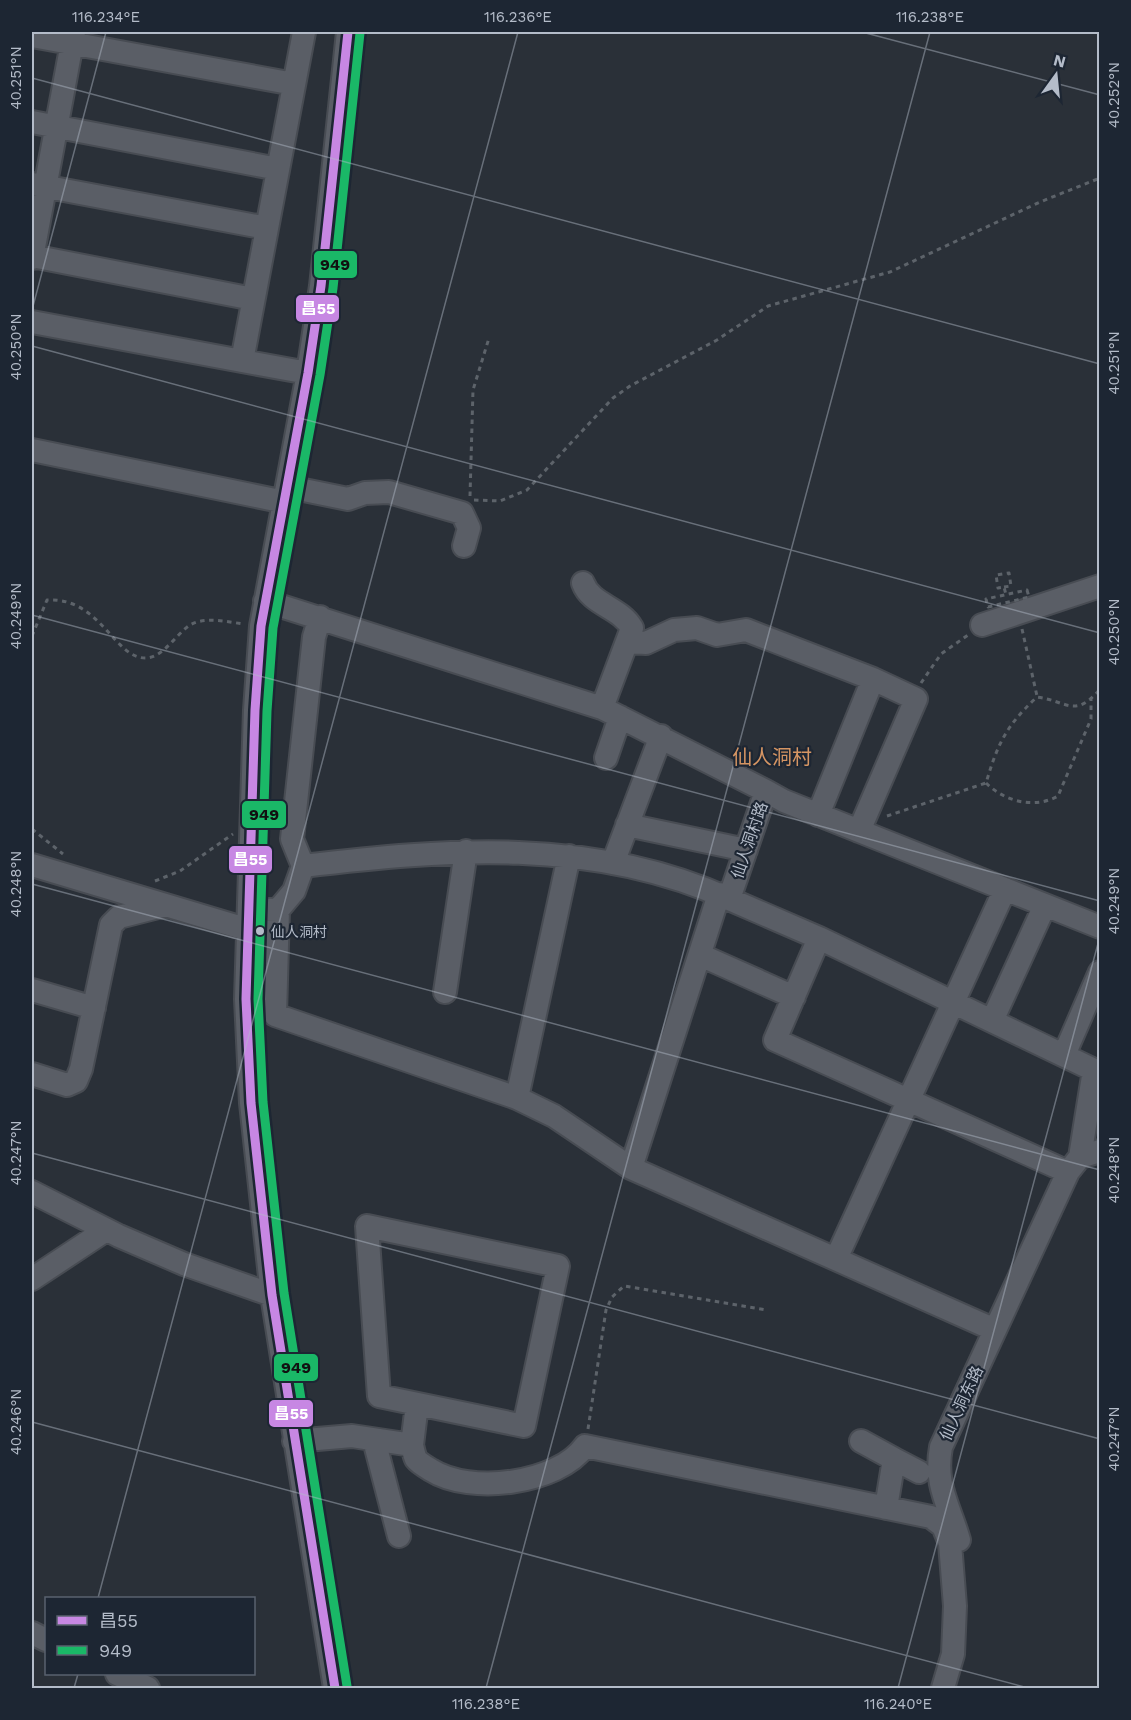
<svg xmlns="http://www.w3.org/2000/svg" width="1131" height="1720" font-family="'Work Sans','Noto Sans SC',sans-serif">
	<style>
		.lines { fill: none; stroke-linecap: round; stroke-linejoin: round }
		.minor-casing { stroke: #484c53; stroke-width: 26 }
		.path { stroke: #5d636a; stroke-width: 3; stroke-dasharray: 4.5 4.5; stroke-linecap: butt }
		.minor { stroke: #5a5e66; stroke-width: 22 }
		.bus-1-casing { stroke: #1d2633; stroke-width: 14 }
		.bus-2-casing { stroke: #1d2633; stroke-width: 14 }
		.bus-1 { stroke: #c787e3; stroke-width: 9 }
		.bus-2 { stroke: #1ab867; stroke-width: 9 }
		.ticks { fill: none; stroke: #b4bcc9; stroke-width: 1.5; stroke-opacity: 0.45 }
		.bus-dot { fill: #b4bcc9; stroke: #1d2633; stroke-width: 2 }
		.labels { text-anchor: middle; stroke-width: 4.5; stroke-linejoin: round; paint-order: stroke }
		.bus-label { font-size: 14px; fill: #b4bcc9; stroke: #1d2633; text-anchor: start }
		.street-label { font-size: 16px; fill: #b4bcc9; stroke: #1d2633 }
		.quarter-label { font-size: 20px; fill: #d59563; stroke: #1d2633 }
		.line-badge { stroke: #1d2633; stroke-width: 2 }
		.badge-label { font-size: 16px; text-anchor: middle; font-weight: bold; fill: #fff }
		.pale-badge-label { font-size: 16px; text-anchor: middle; font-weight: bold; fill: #111 }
		.neatline { fill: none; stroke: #b4bcc9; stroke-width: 2 }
		.ticks-label { font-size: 15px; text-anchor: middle; fill: #b4bcc9 }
	</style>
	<rect width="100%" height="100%" fill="#2a3038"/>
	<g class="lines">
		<g class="minor-casing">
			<path id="minor" d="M32,36L294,84
				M32,122L278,169
				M32,184L267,228
				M32,256L253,299
				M32,258L74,32
				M32,322L242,361L304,32
				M242,361L308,373
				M32,450L285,502
				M289,487L348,499L365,493L389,492L462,513L469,528L464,546
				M583,583C591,605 620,607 632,628L602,708
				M265,601L602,708L766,791L729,899L819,938L1094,1070L1080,1157
				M982,625L1100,586
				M629,642L646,643L674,630L697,628L717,635L746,630L873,679L916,699L859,831
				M606,758L620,717
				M766,791L784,801L1100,927
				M818,815L873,679
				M627,825L746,850
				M613,863L661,736
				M32,865L249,930
				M303,866L292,839L314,637L320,617
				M249,909L278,910L275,1015L517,1098L554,1116L631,1168L995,1330
				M278,910L294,891L303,866C446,849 593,837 729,899
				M819,938L775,1040L1068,1172
				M700,955L794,997
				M32,990L94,1008
				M445,992L466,851
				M992,1021L1045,905
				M1064,1055L1100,972
				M32,1074L67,1085L76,1081L81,1069L111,925L119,917L166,905
				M517,1098L569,856
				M631,1168L719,894
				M32,1192L119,1236L184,1264L272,1295
				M367,1226L558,1266L524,1426L379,1396Z
				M836,1259L1005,889
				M32,1279L106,1230
				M374,1440L399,1536
				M294,1441L352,1436L412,1445L417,1404
				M861,1441L894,1459L886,1508
				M412,1445C413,1449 414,1455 416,1459C419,1463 426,1467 431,1470C470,1495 558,1484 585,1446L931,1517L943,1526L950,1543L955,1606L953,1654L943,1688
				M894,1459L919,1472
				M959,1540C949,1505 934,1485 941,1447L1068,1172L1080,1157L1100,1151
				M32,1633L46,1640
				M117,1674L148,1688
				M335,1688L272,1295L251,1103L246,999L255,710L261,626L308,373L321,286L348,32"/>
		</g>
		<path class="path" d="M470,496L473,390L489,338
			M474,500L500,501L527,490L613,398L630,386L717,340L768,306L890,272L1040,202L1100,178
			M1004,587L1011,586L1009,573L996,575L998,588L1004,587L1006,595
			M1027,590L1029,597L988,607L986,599Z
			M1022,629L1037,696
			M32,636L47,600C101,597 114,659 146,658C164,657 176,634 190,625C206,616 227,622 244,624
			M921,683L941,654L968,635
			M986,783C1005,802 1035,809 1058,796L1091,719V699
			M887,816L986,783C998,743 1006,726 1037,697C1067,701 1075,719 1100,689
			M32,829L63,854
			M155,881L180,871L233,834
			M588,1429L606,1310L612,1297L624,1286L766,1310"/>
		<use href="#minor" class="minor"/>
		<g class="bus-1-casing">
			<path id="bus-1" d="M335,1688L272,1295L251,1103L246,999L255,710L261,626L308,373L321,286L348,32"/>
		</g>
		<g class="bus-2-casing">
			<path id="bus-2" d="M347,1686L284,1293L263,1102L258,999L267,711L273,628L320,375L333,288L360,33"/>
		</g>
		<use href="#bus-1" class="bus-1"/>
		<use href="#bus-2" class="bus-2"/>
	</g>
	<path class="ticks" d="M862,32L1100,95M32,78L1100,364M32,310L106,32M32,346L1100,633M32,615L1100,901M32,884L1100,1170M32,1153L1100,1439M32,1422L1028,1688M98,1598L518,32M74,1688L78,1674M486,1688L930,32M898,1688L1100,936"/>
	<circle class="bus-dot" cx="260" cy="931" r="5"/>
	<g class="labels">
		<g class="bus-label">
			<text x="271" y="937">仙人洞村</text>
		</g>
		<g class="street-label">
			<text transform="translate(749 840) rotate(-71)" y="6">仙人洞村路</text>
			<text transform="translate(961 1403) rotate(-65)" y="6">仙人洞东路</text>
		</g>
		<g class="quarter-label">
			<text x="772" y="764">仙人洞村</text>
		</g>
	</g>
	<g class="line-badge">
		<rect x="313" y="250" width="45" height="29" rx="6" fill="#1ab867"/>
		<rect x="295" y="294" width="45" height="29" rx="6" fill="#c787e3"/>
		<rect x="241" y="800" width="46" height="29" rx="6" fill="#1ab867"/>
		<rect x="228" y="845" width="45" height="29" rx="6" fill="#c787e3"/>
		<rect x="273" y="1353" width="46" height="29" rx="6" fill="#1ab867"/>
		<rect x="268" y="1399" width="46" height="29" rx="6" fill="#c787e3"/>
	</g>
	<g class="badge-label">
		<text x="318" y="314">昌55</text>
		<text x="250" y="865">昌55</text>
		<text x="291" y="1419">昌55</text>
	</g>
	<g class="pale-badge-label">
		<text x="335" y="270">949</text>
		<text x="264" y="820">949</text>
		<text x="296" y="1373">949</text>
	</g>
	<rect width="1131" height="1720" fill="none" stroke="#1d2633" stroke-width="66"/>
	<rect x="45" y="1597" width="210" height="78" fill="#1d2633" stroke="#59626f" stroke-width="1.5"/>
	<rect x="57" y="1616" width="30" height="9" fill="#c787e3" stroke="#59626f" stroke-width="1.5"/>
	<text x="99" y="1627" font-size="18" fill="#b4bcc9">昌55</text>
	<rect x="57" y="1646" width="30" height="9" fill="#1ab867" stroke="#59626f" stroke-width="1.5"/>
	<text x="99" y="1657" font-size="18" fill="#b4bcc9">949</text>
	<g transform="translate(1056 75) rotate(15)" stroke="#1d2633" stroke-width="4.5" paint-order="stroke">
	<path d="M0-4.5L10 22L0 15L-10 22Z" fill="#b4bcc9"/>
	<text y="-9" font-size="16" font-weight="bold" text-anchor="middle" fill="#b4bcc9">N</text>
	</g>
	<rect x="33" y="33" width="1065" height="1654" class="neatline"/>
	<g class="ticks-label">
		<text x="106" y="22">116.234°E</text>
		<text x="518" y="22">116.236°E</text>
		<text x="930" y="22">116.238°E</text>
		<text transform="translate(16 78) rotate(-90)" y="5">40.251°N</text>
		<text transform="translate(1114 95) rotate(-90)" y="5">40.252°N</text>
		<text transform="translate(16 347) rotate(-90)" y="5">40.250°N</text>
		<text transform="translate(1114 363) rotate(-90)" y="5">40.251°N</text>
		<text transform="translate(16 616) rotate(-90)" y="5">40.249°N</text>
		<text transform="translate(1114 632) rotate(-90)" y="5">40.250°N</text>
		<text transform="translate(16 884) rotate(-90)" y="5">40.248°N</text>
		<text transform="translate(1114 901) rotate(-90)" y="5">40.249°N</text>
		<text transform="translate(16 1153) rotate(-90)" y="5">40.247°N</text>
		<text transform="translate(1114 1170) rotate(-90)" y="5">40.248°N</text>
		<text transform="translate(16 1422) rotate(-90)" y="5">40.246°N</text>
		<text transform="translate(1114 1439) rotate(-90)" y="5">40.247°N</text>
		<text x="486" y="1709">116.238°E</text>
		<text x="898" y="1709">116.240°E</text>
	</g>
</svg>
